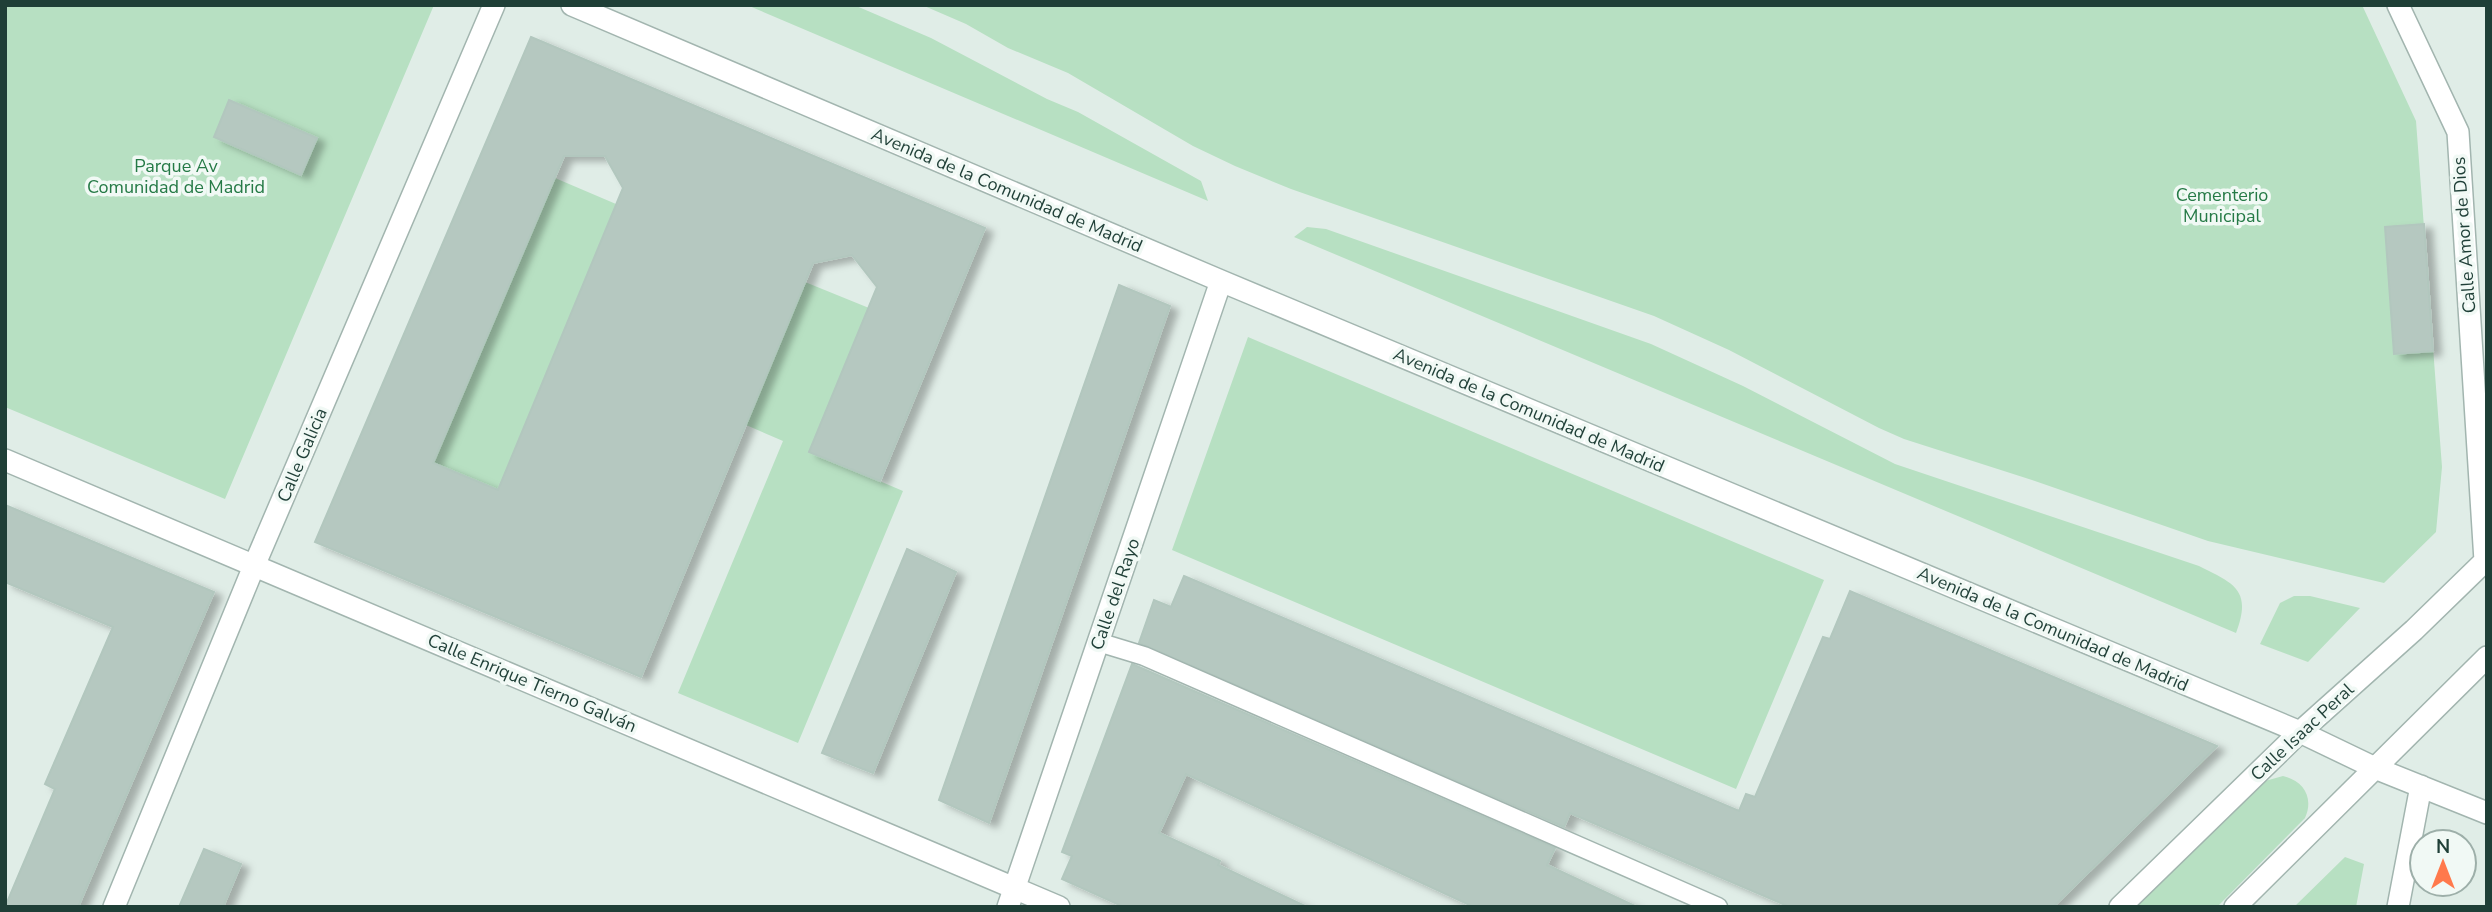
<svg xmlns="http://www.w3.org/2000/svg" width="2492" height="912" font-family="'Nunito Sans',sans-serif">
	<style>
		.green { fill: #b7e0c2 }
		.building { fill: #b5c8c0; stroke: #b2c7be; stroke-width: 2; fill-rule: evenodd; filter: url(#shadow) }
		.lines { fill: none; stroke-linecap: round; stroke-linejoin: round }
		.service-casing { stroke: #a2b5af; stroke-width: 21 }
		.minor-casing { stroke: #a2b5af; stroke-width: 24 }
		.service { stroke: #fff; stroke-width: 18 }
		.minor { stroke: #fff; stroke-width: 21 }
		.labels { text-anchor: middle; stroke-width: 7; stroke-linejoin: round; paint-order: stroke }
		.park-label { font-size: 18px; fill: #257a46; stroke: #f1f9f5 }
		.street-label { font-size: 18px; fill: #1f3f37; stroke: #f1f9f5 }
	</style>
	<defs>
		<filter id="shadow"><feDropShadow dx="8" dy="4.5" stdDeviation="3.5" flood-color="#0004"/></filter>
	</defs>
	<rect width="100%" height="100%" fill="#e0ede7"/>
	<path class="green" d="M5,5H434L225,499L5,407Z
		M747,5H854L931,38L1047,99L1078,112L1201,181L1208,201Z
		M922,5H2362L2416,121L2442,467L2436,532L2384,583L2208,541L2032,480L1904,439L1879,428L1729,350L1654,316L1291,189L1235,166L1193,146L1068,73L1008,48L966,24Z
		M555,178L616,204L498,490L433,463Z
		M1307,227L1326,229L1651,344L1743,386L1895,464L2199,566C2235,584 2252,590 2236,633L1294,237Z
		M805,282L869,308L809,451L903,491L798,743L678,693L783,441L746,425Z
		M1248,337L1824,580L1736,789L1172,550Z
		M2294,596H2310L2360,608L2308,662L2260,644L2280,603Z
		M2283,776C2304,781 2314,798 2305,818L2217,907H2136L2265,781Z
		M2345,857L2364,864L2356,907H2294Z"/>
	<path class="building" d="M531,37L985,228L880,481L809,452L877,287L852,255L813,263L641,677L315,542ZM564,156H605L623,188L498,490L433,463Z
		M229,100L317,138L301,175L214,137Z
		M2424,224L2433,351L2394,354L2385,227Z
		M1119,285L1170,306L989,823L939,800Z
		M5,505L214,592L78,907H5L55,789L45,784L113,627L5,582Z
		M907,549L956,572L873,773L822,753Z
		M1184,576L1739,811L1746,794L1755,797L1823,637L1830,639L1850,591L2217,746L2053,907H1790L1570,813L1564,827L1139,643L1154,600L1171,607Z
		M1132,664L1555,848L1547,865L1637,907H1474L1186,774L1159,833L1220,861L1218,865L1307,907H1124L1062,879L1072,856L1062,852Z
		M204,849L241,864L223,907H179Z"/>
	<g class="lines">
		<g class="service-casing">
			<path id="service" d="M1098,642L1144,656L1718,907"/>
		</g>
		<g class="minor-casing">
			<path id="minor" d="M572,5L1221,281L2300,732L2375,768L2487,813
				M2398,5L2458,132L2485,561
				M5,460L1059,907
				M114,907L254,566L494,5
				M1008,907L1221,281
				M2120,907L2300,732L2414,630L2487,559
				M2235,907L2487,657
				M2398,907L2421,786"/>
		</g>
		<use href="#service" class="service"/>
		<use href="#minor" class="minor"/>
	</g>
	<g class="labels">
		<g class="park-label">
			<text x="176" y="172">Parque Av<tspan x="176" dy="21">Comunidad de Madrid</tspan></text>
			<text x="2222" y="201">Cementerio<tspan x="2222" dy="21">Municipal</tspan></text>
		</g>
		<g class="street-label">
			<text transform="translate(1007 190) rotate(23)" y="6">Avenida de la Comunidad de Madrid</text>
			<text transform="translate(2464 235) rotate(-94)" y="6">Calle Amor de Dios</text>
			<text transform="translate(1529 410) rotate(23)" y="6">Avenida de la Comunidad de Madrid</text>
			<text transform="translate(302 455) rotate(-67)" y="6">Calle Galicia</text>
			<text transform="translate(1115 594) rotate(-71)" y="6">Calle del Rayo</text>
			<text transform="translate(2053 629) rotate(23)" y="6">Avenida de la Comunidad de Madrid</text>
			<text transform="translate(532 683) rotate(23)" y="6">Calle Enrique Tierno Galván</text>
			<text transform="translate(2302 732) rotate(-43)" y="6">Calle Isaac Peral</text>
		</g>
	</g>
	<rect width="2492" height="912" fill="none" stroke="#1f3f37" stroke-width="14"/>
	<g transform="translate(2443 863)"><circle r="33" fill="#f1f9f5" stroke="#9dafa9" stroke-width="2"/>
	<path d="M0-5L12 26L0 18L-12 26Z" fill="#ff794c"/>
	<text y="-10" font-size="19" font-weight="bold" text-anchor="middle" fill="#1f3f37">N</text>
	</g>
</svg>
